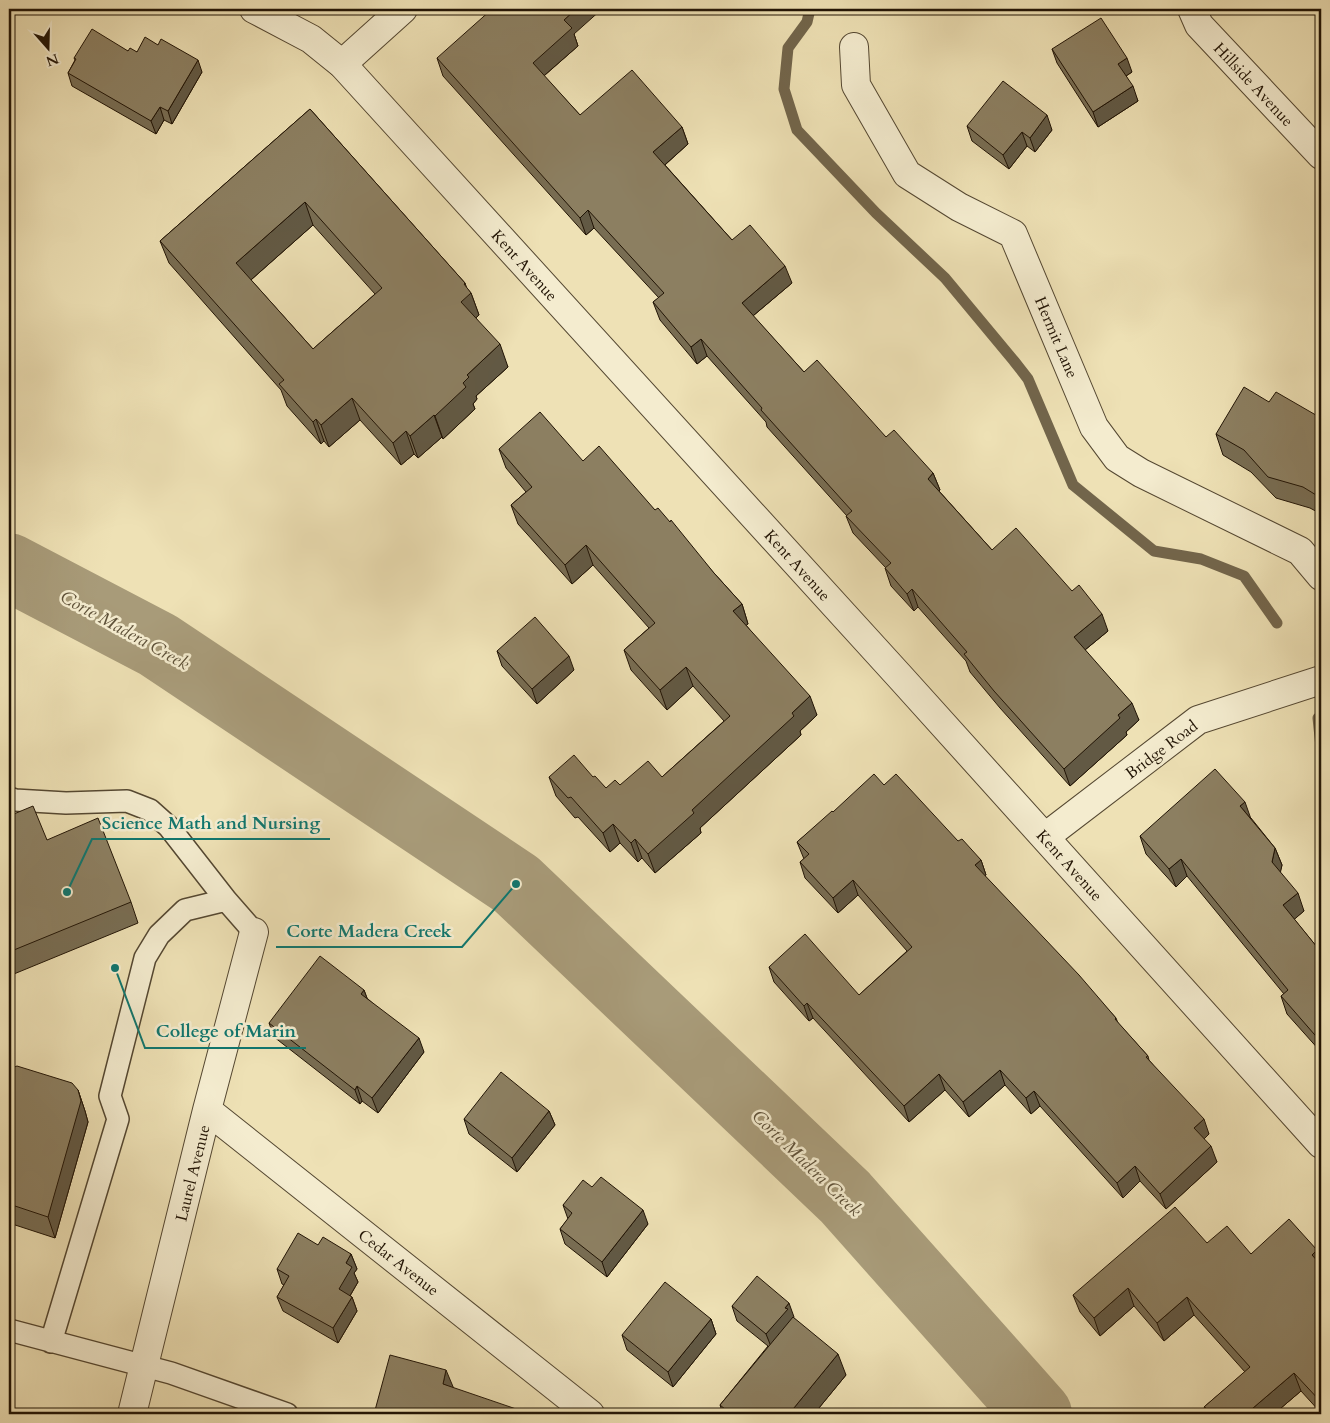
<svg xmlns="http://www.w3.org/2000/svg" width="1330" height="1423" font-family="Cardo,serif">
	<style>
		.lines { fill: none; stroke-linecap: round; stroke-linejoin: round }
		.stream { stroke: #72654b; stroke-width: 11 }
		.river { stroke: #a89b79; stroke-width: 68 }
		.service-casing { stroke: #544731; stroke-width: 24 }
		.minor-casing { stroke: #544731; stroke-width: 30 }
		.tertiary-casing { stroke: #544731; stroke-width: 30 }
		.service { stroke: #f4eccf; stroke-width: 21 }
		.minor { stroke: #f4eccf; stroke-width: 28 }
		.tertiary { stroke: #f4eccf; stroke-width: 28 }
		.wall { fill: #786d53; stroke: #211405; fill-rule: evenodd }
		.shaded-wall { fill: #625944; stroke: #211405 }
		.building { fill: #8c7f61; stroke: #211405; fill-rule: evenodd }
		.labels { text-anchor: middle; stroke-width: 5; stroke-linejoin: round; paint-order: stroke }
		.street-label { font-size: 16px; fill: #211405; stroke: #f4eccf }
		.water-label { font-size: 18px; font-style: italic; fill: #5e5139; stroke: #f4eccf }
		.leader { fill: none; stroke: #0f766e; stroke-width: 2 }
		.callout-dot { fill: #0f766e; stroke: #f4eccf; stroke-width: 2 }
		.callout-label { font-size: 18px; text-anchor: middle; font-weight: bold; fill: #0f766e; stroke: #f4eccf; stroke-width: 5; stroke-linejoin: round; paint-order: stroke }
	</style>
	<rect width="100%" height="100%" fill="#eee1b5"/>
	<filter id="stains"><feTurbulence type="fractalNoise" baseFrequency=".004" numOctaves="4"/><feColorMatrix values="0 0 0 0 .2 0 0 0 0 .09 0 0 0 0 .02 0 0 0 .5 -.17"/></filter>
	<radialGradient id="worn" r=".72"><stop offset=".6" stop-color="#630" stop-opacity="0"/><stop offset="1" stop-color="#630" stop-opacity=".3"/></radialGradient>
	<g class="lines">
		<path class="stream" d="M810,9L807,22L788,48L784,89L797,130L876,213L945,278L1014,361L1028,379L1073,485L1154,551L1201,559L1244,576L1277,623
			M1318,718L1321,747"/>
		<path class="river" d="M9,567L158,645L516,884L845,1197L1038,1414"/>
		<g class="service-casing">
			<path id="service" d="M9,798L15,800L66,803L127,801L150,810L169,827L226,900L254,932
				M9,1330L171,1373L287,1414
				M51,1342L118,1119L110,1096L145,958L159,935L185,910L226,900"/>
		</g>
		<g class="minor-casing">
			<path id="minor" d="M1192,9L1199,25L1321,155
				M854,47L856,85L907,174L959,207L1013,234L1094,427L1117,458L1141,473L1300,551L1321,576
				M342,64L403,9
				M1045,837L1198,720L1321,680
				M207,1110L590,1414
				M132,1414L207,1110L254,932"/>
		</g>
		<g class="tertiary-casing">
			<path id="tertiary" d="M254,9L311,39L342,64L902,679L1321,1144"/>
		</g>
		<use href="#service" class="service"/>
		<use href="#minor" class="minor"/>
		<use href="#tertiary" class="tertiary"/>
	</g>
	<path class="wall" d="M574,34L578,46L544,76L580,115L682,127L688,144L665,165L732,240L792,283L753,316L804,372L886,437L933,473L940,490L939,491L992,550L1108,631L1085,650L1139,720L1126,732L1127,735L1070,786L1000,708L970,672L966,661L918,607L914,611L891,586L885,568H886L853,533L846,516H847L767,427L766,422L707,356L697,364L660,320L653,302L659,298L594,228L586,235L443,76L437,58Z
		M1052,49L1132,72L1126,76L1138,101L1098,127L1057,63Z
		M128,51L137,52L202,72L172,124L164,120L156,134L72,86L68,73L75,60L74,58Z
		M310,109L465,283L466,287L471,293L479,315L476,318L508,367L476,396L477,399L473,404L475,409L443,439L442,437L418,458L414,454L401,465L360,420L329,447L324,441L321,444L287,406L281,390L169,263L160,241ZM313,225L375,294L313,349L251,280Z
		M967,126L1052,130L1035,152L1027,146L1009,169L972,141Z
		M1269,402L1321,418V514L1310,508L1276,498L1251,472L1223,455L1216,434Z
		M499,449L583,461L655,510L714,573L742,604L748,624L746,625L817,715L800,731L801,735L700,828L701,833L655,873L642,858L638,862L620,843L610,852L578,817L575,818L556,796L549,777H593L606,788L662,777L724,721L693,686L667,710L631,670L624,650L649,628L593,565L572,584L518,524L511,505L526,492L506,468Z
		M497,651L574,670L537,704L502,666Z
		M884,785L958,841L981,860L986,875L985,876L1116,1018L1118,1023L1148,1056L1149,1060L1209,1134L1204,1139L1217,1162L1166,1209L1140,1181L1123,1198L1040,1106L1031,1114L1005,1085L969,1117L945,1090L909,1122L813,1018L809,1021L774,982L769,967L859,995L907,951L858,895L838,913L805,878L800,862L804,859L797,842L833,812Z
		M9,816L47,840L131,902L138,923L9,976Z
		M1251,818L1275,848L1282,865L1280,872L1304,911L1294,919L1321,952V1052L1287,1014L1281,996L1284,994L1187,876L1176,887L1146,854L1140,836Z
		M364,990L367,998L424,1052L378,1113L362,1101L360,1104L274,1037L269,1023Z
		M9,1069L78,1090L85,1111L88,1122L55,1238L9,1223Z
		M549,1111L555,1125L517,1172L469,1134L464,1119Z
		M592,1187L648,1224L607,1277L565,1244L560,1229L568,1219L563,1205Z
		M1207,1243L1251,1254L1317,1250L1321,1261V1413L1301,1391L1274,1414H1199L1205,1409L1204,1407L1245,1372L1194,1315L1164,1341L1134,1306L1100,1336L1080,1312L1073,1295Z
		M318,1245L351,1254L357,1269L354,1273L358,1282L350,1296L352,1297L357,1311L338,1343L283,1311L277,1297L284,1285L282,1284L277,1269Z
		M732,1306L794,1318L846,1375L814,1414H723L720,1405L768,1346L737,1321Z
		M711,1319L716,1334L673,1387L627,1350L622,1335Z"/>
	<path class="shaded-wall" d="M576,9H602L574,34L578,46L539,80L533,63L564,20Z
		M1127,58L1132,72L1123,78L1118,64Z
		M198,60L202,72L172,124L168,111Z
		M1133,86L1138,101L1098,127L1093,112Z
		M160,107L164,120L156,134L151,121Z
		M1047,115L1052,130L1035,152L1030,138Z
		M682,127L688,144L659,170L653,152Z
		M1022,132L1027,146L1009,169L1003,155Z
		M305,202L313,225L244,286L236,263Z
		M588,210L594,228L586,235L580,218Z
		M785,266L792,283L748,320L742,303Z
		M465,283L469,295L471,293L479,315L469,324L461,302L464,284Z
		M701,339L707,356L697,364L691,347Z
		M500,344L508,367L476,396L477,399L473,404L475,409L443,439L435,416L463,383L467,375Z
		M352,398L360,420L329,447L321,425Z
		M434,415L442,437L418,458L410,436Z
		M316,419L324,441L321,444L313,422Z
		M406,431L414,454L401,465L393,443Z
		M933,473L940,490L934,496L928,479Z
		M586,545L593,565L572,584L565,565Z
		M912,589L918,607L914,611L907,594Z
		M742,604L748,624L740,630L733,611Z
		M1102,614L1108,631L1080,654L1074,637Z
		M569,656L574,670L537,704L532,689Z
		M686,667L693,686L667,710L660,690Z
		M810,696L817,715L800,731L801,735L700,828L701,833L655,873L648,854L692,810L792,713Z
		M1132,703L1139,720L1126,732L1127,735L1070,786L1064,769L1118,715Z
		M1245,802L1251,819L1240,806Z
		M613,824L620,843L610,852L603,833Z
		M635,839L642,858L638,862L631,843Z
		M1275,848L1282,865L1279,879L1272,862Z
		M1181,859L1187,876L1176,887L1169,869Z
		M981,860L986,875L980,881L975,865Z
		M853,880L858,895L838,913L833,898Z
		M1298,893L1304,911L1290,923L1283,905Z
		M364,990L369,1004L361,994Z
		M807,1003L813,1018L809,1021L804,1006Z
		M419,1038L424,1052L378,1113L372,1098Z
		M1000,1070L1005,1085L969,1117L963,1102Z
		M939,1074L945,1090L909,1122L904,1106Z
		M357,1086L362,1101L360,1104L355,1090Z
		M78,1090L85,1111L88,1122L55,1238L48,1217Z
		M1034,1091L1040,1106L1031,1114L1026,1098Z
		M549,1111L555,1125L517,1172L512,1158Z
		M1204,1119L1209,1134L1200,1143L1194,1128Z
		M1211,1146L1217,1162L1166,1209L1160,1194Z
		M1135,1166L1140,1181L1123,1198L1117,1183Z
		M643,1210L648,1224L607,1277L602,1262Z
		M1317,1250L1321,1261V1270L1312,1255Z
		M351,1254L357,1269L354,1273L358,1282L345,1304L339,1289L346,1263Z
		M1128,1288L1134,1306L1100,1336L1094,1318Z
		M352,1297L357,1311L338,1343L333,1328Z
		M1187,1297L1194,1315L1164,1341L1157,1323Z
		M789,1303L794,1317L772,1349L766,1334Z
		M711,1319L716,1334L673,1387L668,1372Z
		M838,1354L846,1375L814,1414H789Z
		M446,1370L454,1389L443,1384Z
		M1294,1373L1301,1391L1274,1414H1246Z"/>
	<path class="building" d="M492,9H576L564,20L572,28L533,63L580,115L632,70L682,127L653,152L732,240L750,225L785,266L742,303L804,372L817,360L886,437L894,430L933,473L928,479L992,550L1016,528L1072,591L1079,585L1102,614L1074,637L1132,703L1118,715L1120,718L1064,769L994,691L964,654L967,652L912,589L907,594L885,568L891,563L846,516L852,511L761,410L762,408L701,339L691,347L653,302L664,293L588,210L580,218L437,58Z
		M1101,18L1127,58L1118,64L1133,86L1093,112L1052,49Z
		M92,29L128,51L130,48L137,52L145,37L158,45L161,39L198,60L168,111L160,107L151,121L68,73L76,59L74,58Z
		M1003,81L1047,115L1030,138L1022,132L1003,155L967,126Z
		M310,109L465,283L464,284L471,293L461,302L500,344L467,375L469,377L463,383L466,387L435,416L434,415L410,436L406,431L393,443L352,398L321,425L316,419L313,422L279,384L284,380L160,241ZM305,202L382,288L313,349L236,263Z
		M1244,387L1269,402L1276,392L1321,418V498L1303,487L1268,477L1244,450L1216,434Z
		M540,412L583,461L599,446L655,510L658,508L670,522L671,520L714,573L742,604L733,611L810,696L792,713L794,716L692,810L694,813L648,854L635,839L631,843L613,824L603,833L571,797L568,798L549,777L574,755L593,777L595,776L606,788L615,780L620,785L648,761L662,777L730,716L686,667L660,690L624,650L655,623L586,545L565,565L511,505L532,487L499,449Z
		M535,617L569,656L532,689L497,651Z
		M1215,769L1245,802L1240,806L1275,848L1272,862L1298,893L1283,905L1321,952V1042L1281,996L1288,990L1181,859L1169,869L1140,836Z
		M874,774L884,785L896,774L958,841L962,839L981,860L975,865L1079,975L1116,1018L1115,1019L1148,1056L1146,1057L1204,1119L1194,1128L1211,1146L1160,1194L1135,1166L1117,1183L1034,1091L1026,1098L1000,1070L963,1102L939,1074L904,1106L807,1003L804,1006L769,967L805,934L859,995L912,947L853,880L833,898L800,862L809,854L797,842L832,811L833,812Z
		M33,806L47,840L98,818L131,902L9,952V816Z
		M320,956L364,990L361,994L419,1038L372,1098L357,1086L355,1090L269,1023Z
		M17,1066L72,1083L78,1090L81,1101L48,1217L9,1204V1069Z
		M501,1072L549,1111L512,1158L464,1119Z
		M601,1177L643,1210L602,1262L560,1229L572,1213L563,1205L583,1180L592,1187Z
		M1175,1207L1207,1243L1227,1226L1251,1254L1289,1219L1317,1250L1312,1255L1321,1265V1402L1294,1373L1246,1414H1199L1206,1408L1204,1407L1250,1367L1187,1297L1157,1323L1128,1288L1094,1318L1073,1295Z
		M298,1233L318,1245L323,1237L351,1254L346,1263L352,1267L339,1289L352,1297L333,1328L277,1297L289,1276L277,1269Z
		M757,1276L789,1303L785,1308L788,1309L766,1334L732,1306Z
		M665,1282L711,1319L668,1372L622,1335Z
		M793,1317L838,1354L789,1414H731L720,1405Z
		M390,1355L446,1370L443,1384L522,1411L521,1414H374Z"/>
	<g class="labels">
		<g class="street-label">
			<text transform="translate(1254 84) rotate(47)" y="6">Hillside Avenue</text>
			<text transform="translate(525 265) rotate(48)" y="6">Kent Avenue</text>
			<text transform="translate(1057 337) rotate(67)" y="6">Hermit Lane</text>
			<text transform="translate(798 565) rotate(48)" y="6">Kent Avenue</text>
			<text transform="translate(1161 749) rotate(-37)" y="6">Bridge Road</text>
			<text transform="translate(1070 865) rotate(48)" y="6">Kent Avenue</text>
			<text transform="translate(192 1173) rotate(-76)" y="6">Laurel Avenue</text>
			<text transform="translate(399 1262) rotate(38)" y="6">Cedar Avenue</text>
		</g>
		<g class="water-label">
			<text transform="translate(125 630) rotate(29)" y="6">Corte Madera Creek</text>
			<text transform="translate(807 1163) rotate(44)" y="6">Corte Madera Creek</text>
		</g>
	</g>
	<path class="leader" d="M67 892L92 839H330M516 884L462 947H276M115 968L145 1048H306"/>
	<g class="callout-dot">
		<circle cx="67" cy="892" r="5"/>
		<circle cx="516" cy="884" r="5"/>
		<circle cx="115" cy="968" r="5"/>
	</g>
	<g class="callout-label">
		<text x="211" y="829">Science Math and Nursing</text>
		<text x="369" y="937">Corte Madera Creek</text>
		<text x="226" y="1037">College of Marin</text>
	</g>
	<rect width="1330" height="1423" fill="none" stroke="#eee1b5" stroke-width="30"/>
	<rect x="10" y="10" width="1310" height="1403" fill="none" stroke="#211405" stroke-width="2.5"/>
	<rect x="15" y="15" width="1300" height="1393" fill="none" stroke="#211405"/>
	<g transform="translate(48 48) rotate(160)" stroke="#f4eccf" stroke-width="4" paint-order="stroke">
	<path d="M0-4L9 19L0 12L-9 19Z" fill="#211405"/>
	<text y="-8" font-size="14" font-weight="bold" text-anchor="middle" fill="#211405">N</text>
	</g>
	<rect width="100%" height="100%" filter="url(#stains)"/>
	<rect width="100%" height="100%" fill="url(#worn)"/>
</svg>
